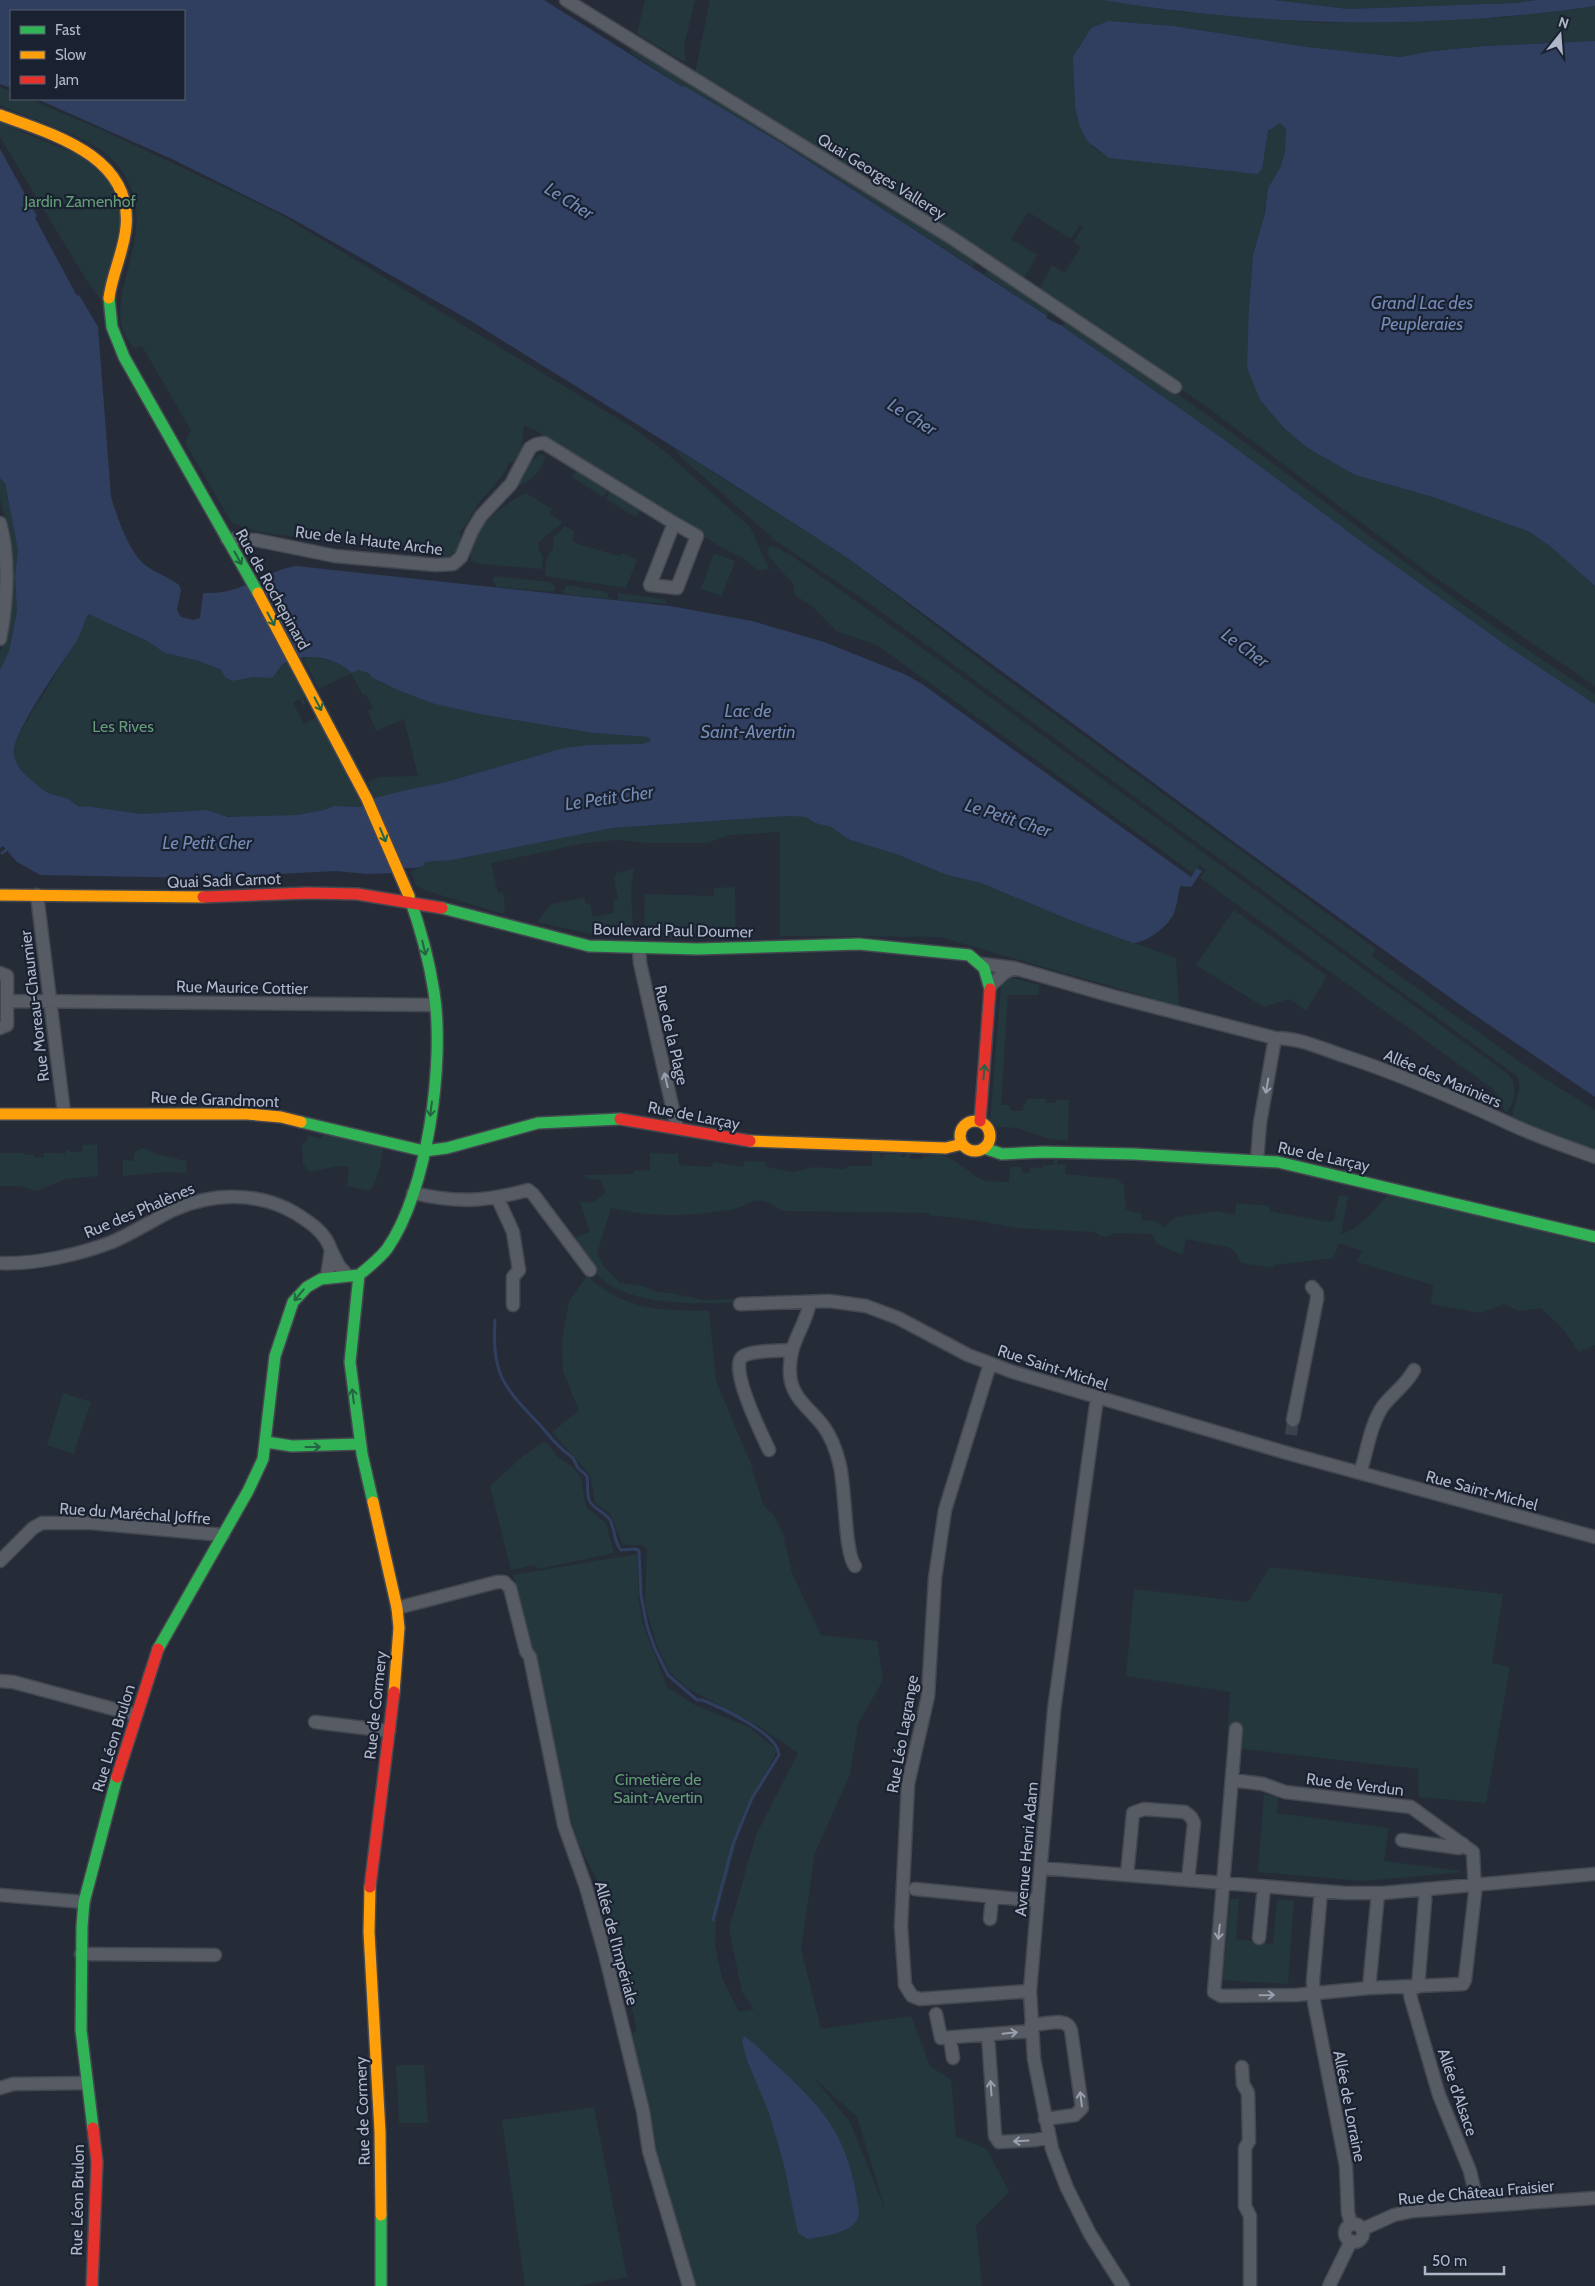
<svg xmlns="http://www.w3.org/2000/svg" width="1595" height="2286" font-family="Cabin,sans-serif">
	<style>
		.green { fill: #23373d; fill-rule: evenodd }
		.water { fill: #303f60; fill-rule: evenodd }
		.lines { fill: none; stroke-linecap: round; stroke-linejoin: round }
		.stream { stroke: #303f60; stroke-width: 3 }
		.street-tunnel { stroke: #3b414d; stroke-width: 12; stroke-dasharray: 12 6; stroke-linecap: butt }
		.street-casing { stroke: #444750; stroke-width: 15 }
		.fast-casing { stroke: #444750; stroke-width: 14 }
		.slow-casing { stroke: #444750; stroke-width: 14 }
		.jam-casing { stroke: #444750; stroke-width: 14 }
		.street { stroke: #575b64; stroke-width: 12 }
		.fast { stroke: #30b455; stroke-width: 11 }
		.slow { stroke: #ff9f0a; stroke-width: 11 }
		.jam { stroke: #e5322d; stroke-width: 11 }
		.oneway { stroke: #246442 }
		.oneway2 { stroke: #9aa0b0 }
		.labels { text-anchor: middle; stroke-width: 4.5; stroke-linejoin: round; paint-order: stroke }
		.street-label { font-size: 16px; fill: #b0b7c9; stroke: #1a2232 }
		.park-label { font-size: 16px; fill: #649c76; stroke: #1a2232 }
		.water-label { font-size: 18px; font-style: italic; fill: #748ab4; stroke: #1a2232 }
	</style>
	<rect width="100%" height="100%" fill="#262c37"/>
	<path class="green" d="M645,0H695L684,46L686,63L637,34Z
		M710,0H1102L1184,12L1324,23L1506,17L1595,6V41L1486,46L1433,51L1400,57L1307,47L1174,26L1108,21L1091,28L1073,57L1075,107L1093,147L1109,158L1262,169C1264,153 1262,128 1280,123L1286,129L1285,152L1280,168L1268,188L1264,215L1253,255L1249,308L1260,400L1284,428L1306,447L1355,475L1433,497L1530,532L1551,547L1595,586V686L1423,569L1207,407L1041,293L1040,288L1052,265L1064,273L1081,247L1074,242L1083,226L1080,225L1071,239L1028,212L1011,239L1037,255L1024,278L695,73Z
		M1274,0H1537L1514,3L1348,9Z
		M633,46L977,260L973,267L781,143L683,88L630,52Z
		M0,87L11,91V99H29L100,129L278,213L630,426L663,450L750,527L769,569L759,571L744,559L719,546L535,430L524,426L521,451L515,462L509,463C502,480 489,489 479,503C472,513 468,525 459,532L461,536L458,549L445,559L436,556L259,532L232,523L185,443L191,430L142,346L135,348C86,304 179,225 110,157C90,138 28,117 0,105Z
		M0,121L19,131L79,155L109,180L121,217L103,303L87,281L0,137Z
		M989,268L1051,310L1047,316L984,274Z
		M1066,319C1249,434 1412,579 1595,694V704L1510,648L1365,544L1215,433L1062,326Z
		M673,447L846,557L991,668L1376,949L1372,956L1534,1072L1595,1110V1153L1511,1120L1520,1086L1517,1076L876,608L776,541L681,457Z
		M540,454L545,456C544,470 529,483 516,487L528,464Z
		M576,471L607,491L603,497L572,477Z
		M0,478L5,483L18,550L15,576L17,611L9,651L0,670V653L6,636L12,558L9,534L0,499Z
		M610,492L640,510L636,517L606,499Z
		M526,493L552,509L550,514L563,522L538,543L539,550L543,557L542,569L482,564L471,561C465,533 504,503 526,493Z
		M565,526L574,531L572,540L578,544L619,556L624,553L637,560L626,588L545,576L546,559L553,548V538Z
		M773,546L792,556L943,663L1509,1075C1518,1085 1515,1106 1505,1113L1501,1100L1493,1089L1200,878L1206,870L1200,865L1194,874L877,645L836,631L814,608L795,595L793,584L767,554L768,548Z
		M714,553L735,561L722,596L701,589Z
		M495,576L549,582L555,586L554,592L496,587L493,580Z
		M567,585L607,592L609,599L565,594L563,591Z
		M618,593L664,599L668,604L618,600Z
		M88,614L147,641L165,653L195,660L220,669L233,681L253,677L272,678L284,664L288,663L306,696L303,698L306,703L303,705L299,699L293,703L304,724L318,716L362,804L359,807L334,806L324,810L296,815L238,818L218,815L207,810L141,814L86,806C77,808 76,804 69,800C63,796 54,796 47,792C33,785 17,770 14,755C13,749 16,742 18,736C41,695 70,656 88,614Z
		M312,656C327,660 341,661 351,673L359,670L368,673L373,678L386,685L435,704L594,733L648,737L651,741L641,744L539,755L446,782L375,798L368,782L379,777L418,776L404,719L376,731L368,711L373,707L365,694L363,695L351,673L319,689L303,659Z
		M787,816L806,817L815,823L831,827L850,840L896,854L947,875L981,883L1070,920L1176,958L1179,1006L940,937L780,936V832L729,835L708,843H646L616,840L581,844L491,863L498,893L503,892L505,907L503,914L424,890L416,885L411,872L423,866L424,862L452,860L612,828Z
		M634,869L631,888L633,936L591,934L537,922L551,904L584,898L586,904L590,903L593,917L614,913L613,901L618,899L614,877L616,876V873Z
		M735,887L736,938L644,937L645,894L714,896V888Z
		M1234,910L1327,976L1306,1011L1289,999L1264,1007L1196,965Z
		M1009,977L1039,985V995H1008L1001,1105H1008L1012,1111H1022L1027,1099H1046V1103H1055L1056,1100H1069L1068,1141L1046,1138L1017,1128L998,1127L990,1121L1001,985Z
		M324,1133L383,1147L380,1168L371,1191L347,1186L349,1167L338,1166L309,1172L303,1164L302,1144L307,1142V1135L322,1139Z
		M97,1144L98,1176L66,1179L36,1191L19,1186H0V1153H25V1155H34V1158L44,1157V1153H62L65,1155V1151L70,1149V1152H82L83,1145Z
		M143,1148L156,1154L186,1161L187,1173L165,1172L123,1176V1160L133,1161L135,1152Z
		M650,1153L678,1154L679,1165L712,1167L713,1162L743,1167L744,1161L766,1162V1167L793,1172L814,1167L843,1169L849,1166H872V1153L880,1154V1158H883L884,1154H901V1157H905L906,1154H910V1159H923V1155L926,1157C945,1146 964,1170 981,1179C988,1183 1001,1181 1009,1182L1010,1167H1022V1172L1030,1173V1167L1043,1168V1165H1054V1159H1057V1164L1066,1165L1065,1174L1117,1179L1124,1185L1126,1209L1131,1212L1141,1213V1220L1155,1221L1164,1227L1176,1217L1218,1211L1235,1215L1236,1203L1269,1206V1211L1330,1222L1334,1220L1339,1195L1348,1197L1341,1234C1361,1229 1375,1208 1389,1194L1595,1245V1345L1579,1352L1563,1329L1541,1308L1518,1311L1504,1304L1481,1313L1431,1304L1433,1285L1357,1262L1362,1251L1339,1243L1333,1258L1274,1265L1273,1268L1241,1263L1236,1253L1230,1248L1186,1239L1183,1255L1157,1244L1152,1234L1114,1233L1109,1236H1100L1095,1232L1016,1228L975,1220L929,1215L930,1213L783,1211C777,1208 769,1201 763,1201C751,1199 742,1208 730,1210C683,1216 658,1218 611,1208L597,1254L605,1268L620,1283L643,1286L657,1292L670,1293L703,1300L744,1299L743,1302C703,1304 638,1307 604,1281C590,1270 580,1253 571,1239L590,1232L580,1201L593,1203L606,1192L600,1180L586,1178V1175L633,1174L634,1171L650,1170Z
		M587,1276C627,1311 658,1310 709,1311L716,1381L751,1464L763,1504L775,1517L783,1534L792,1573L821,1635L877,1641L883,1680L858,1724L850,1774L815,1853L801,1949L821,2029L911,2016L930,2066L951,2080L956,2136L987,2149L1009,2192L976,2225L982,2286H693L654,2157L629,2035L637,2030L614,1937L599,1884L576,1838L556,1758L539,1672L513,1575L637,1554L639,1602L643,1624L667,1687L695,1705L749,1727L777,1750L741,1826L716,1918L715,1945L722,1978L739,2012L754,2009L742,1992L729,1929L756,1835L798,1753L760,1727L687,1688L669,1671L657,1646L645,1605L647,1549L641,1545H623L610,1513L595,1503L590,1475L552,1432L579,1411L563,1371L562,1340L569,1301ZM813,2077L857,2117L886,2212L850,2122Z
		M63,1393L91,1402L74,1454L47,1445Z
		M545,1441L558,1457L571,1466L581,1477L586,1507L606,1523L614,1553L538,1569L535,1565L511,1570L490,1486L523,1456Z
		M1270,1567L1503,1594L1492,1663L1510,1667L1486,1803L1419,1797L1418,1769L1227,1747L1230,1692L1126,1676L1134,1589L1248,1602Z
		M1264,1794L1278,1797L1277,1813L1389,1828L1384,1861L1462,1871L1455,1873L1363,1881L1258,1872Z
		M1230,1899H1239L1236,1939L1273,1944L1277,1899L1294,1901L1288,1984L1218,1980L1220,1958H1225Z
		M396,2065H424L428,2123H399Z
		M594,2107L627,2277L578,2286H525L502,2120Z"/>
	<path class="water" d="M0,0H544L682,87L684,86L781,143L1047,316L1046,318L1062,326L1215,433L1365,544L1510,648L1595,704V1097L1466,1009L1245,850L846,557L725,479L471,321L291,218L174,160L37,99H184V11H11V88L0,84Z
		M1102,0H1274L1348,9L1514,3L1537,0H1595V6C1432,30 1265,27 1102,0Z
		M1108,21L1174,26L1307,47L1400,57L1433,51L1486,46L1595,41V586L1551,547L1530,532L1433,497L1355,475L1306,447L1284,428L1260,400L1247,368L1249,308L1253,255L1265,213L1268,188L1280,168L1285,152L1286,129L1280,123L1268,131L1262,169L1258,174L1109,158L1087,141L1079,124L1075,107L1073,57L1091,28Z
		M0,149L37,216L35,218L77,296L79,295L98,327L111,497C117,517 129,552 145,565C155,573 169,577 179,585L181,590L177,610L181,617L193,620L200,618L203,594L205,593C242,595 261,572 296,566L670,606L752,621L824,642L904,674L922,684L1191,877L1197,868L1202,871L1191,887L1180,886C1178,895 1177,905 1174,913C1169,926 1146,943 1133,943L1070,920L981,883L947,875L896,854L850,840L831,827L815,823L806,817L787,816L612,828L452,860L425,862L423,866L416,868H405L392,873L367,874L336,871L204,878L40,875L17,862L3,846L0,848V670L9,651L17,611L15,576L18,550L5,483L0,478ZM88,614L147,641L165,653L195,660L220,669L225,677L233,681L253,677L272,678C276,674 280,666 285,663C304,652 337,657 351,673L359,670L368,673L373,678L400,691L435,704L480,714L594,733L648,737L651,741L641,744L589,745L564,748L446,782L402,791L375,798L359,807L334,806L324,810L296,815L228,817L207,810L141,814L86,806C77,808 76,804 70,800C61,795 50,796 42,789C30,779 16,770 14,754C10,736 64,660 76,642C81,633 84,623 88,614Z
		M744,2036C756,2044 764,2054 775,2064C819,2104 846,2132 856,2194C857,2202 861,2212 857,2220C850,2233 821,2237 808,2239L798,2233L783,2161L769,2113L747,2060L742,2042Z"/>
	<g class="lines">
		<path class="stream" d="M2,853L9,848
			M495,1320C491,1375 504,1387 540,1425C550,1437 560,1449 573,1458L578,1468L587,1476C588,1484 587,1494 589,1500C593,1509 605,1512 610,1520C615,1529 614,1543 621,1550L636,1549L639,1551L641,1596L647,1626L655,1649L668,1675L697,1700H702C720,1707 779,1734 779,1755L752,1798L733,1844L713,1920"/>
		<path class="street-tunnel" d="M1291,1435L1293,1420"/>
		<g class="street-casing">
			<path id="street" d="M566,0L952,238L1175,387
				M0,523C10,557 7,605 0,639
				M674,523L697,536L677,588L650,585Z
				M227,539L256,540L335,556L436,565L453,564L461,557L472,531L481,516L511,484L530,448C535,444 538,443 544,443L674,523
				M37,895L64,1113
				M639,949L640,963L677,1128
				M982,964L1014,968L1004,973L990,986
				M1014,968L1112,996L1275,1038C1300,1038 1320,1048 1344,1056C1400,1074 1454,1098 1506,1122C1535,1136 1566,1146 1595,1157
				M0,973L7,976V1025L0,1028
				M8,1001L435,1005
				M1257,1160L1260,1123L1275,1038
				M413,1193C457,1203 484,1202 528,1190L533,1194L590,1270
				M497,1197L513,1232L519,1270L513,1277V1305
				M0,1263C34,1265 81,1254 112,1242C133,1233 153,1220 173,1210C212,1193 257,1191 295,1213C311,1223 325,1232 331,1250
				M327,1277L331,1250L339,1266L347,1275
				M810,1302C805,1329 788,1342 790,1374C791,1398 811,1409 824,1427C831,1437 836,1450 839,1462C846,1485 844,1553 855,1566
				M740,1304L829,1301L866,1306L898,1318L968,1355L1013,1372L1287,1453L1595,1537
				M990,1364L945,1510L935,1578L928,1696L908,1784L901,1926L905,1985L912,1996L920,1999L1030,1991
				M1097,1398L1054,1710L1030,1991L1034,2059L1052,2149L1067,2188L1090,2234L1123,2286
				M1293,1420L1317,1299V1293L1312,1287
				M769,1450C762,1435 729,1368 742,1357C750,1350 781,1351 791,1350
				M1360,1473C1367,1452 1370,1425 1383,1406C1393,1393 1406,1385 1414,1370
				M0,1561L33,1528L42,1523H91L223,1535
				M397,1608L497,1582H504L510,1588L526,1651L530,1657L564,1825L586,1887L605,1954L643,2111L649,2151L689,2286
				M0,1681L13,1682L136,1715
				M315,1722L389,1731
				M1232,1780L1263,1784L1285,1792L1411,1807L1473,1852L1475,1893L1465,1980L1463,1984L1369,1988L1296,1995L1221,1996L1214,1992L1236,1729
				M1402,1840L1459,1848L1463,1844
				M1041,1868L1345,1893H1383L1595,1874
				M1127,1875L1133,1813L1144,1809L1185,1812L1191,1817L1194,1823L1188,1880
				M915,1889L1038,1901
				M1321,1891L1313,1981L1314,2002L1346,2166L1348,2213L1351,2224
				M0,1895L84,1902
				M990,1919L992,1897
				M1259,1938L1264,1887
				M81,1954L215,1955
				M1409,1987L1411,1999L1439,2095L1470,2171L1478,2206
				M1418,1987L1426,1889
				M1369,1988L1378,1893
				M936,2014L941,2038L1032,2031
				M1031,2025C1044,2025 1066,2016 1071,2030L1082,2108L1075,2115L1045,2119
				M988,2035L995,2136L999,2142L1036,2140L1049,2137
				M950,2038L953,2058
				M1242,2067L1243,2084L1248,2093L1249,2141L1245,2148V2206L1250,2216V2286
				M0,2088L13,2084L87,2083
				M1345 2233a9 9 0 1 1 18 0a9 9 0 1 1-18 0Z
				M1363,2229L1394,2215L1413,2211L1595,2198
				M1329,2286L1351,2241"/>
		</g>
		<g class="fast-casing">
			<path id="fast" d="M109,298L112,327L124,357L258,593
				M442,908L589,946L698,949L859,944L969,955L984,968L990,989
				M301,1122L424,1151L447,1148L538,1123L620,1119
				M984,1148L1002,1154L1043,1152L1134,1154L1278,1162L1595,1237
				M266,1442L292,1446L360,1444
				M373,1502L362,1454L350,1362L359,1275C369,1267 379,1259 387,1249C428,1191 445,1061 434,992C429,959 420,927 409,896
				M158,1649L248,1491L263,1459L275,1356L293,1302L307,1287L321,1279L359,1275
				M93,2128L81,2030L82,1926L84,1902L117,1777
				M381,2215V2286"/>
		</g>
		<g class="slow-casing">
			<path id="slow" d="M0,115C52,134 133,156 126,227C124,251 112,274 109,298
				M258,593L367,799L409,896
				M0,895L203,897
				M0,1114H247L281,1117L301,1122
				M960 1136a15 15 0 1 1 30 0a15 15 0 1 1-30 0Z
				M750,1141L946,1148L962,1144
				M373,1502L397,1608L399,1628L394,1692
				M370,1887L369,1932L380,2132L381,2215"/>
		</g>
		<g class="jam-casing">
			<path id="jam" d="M203,897L307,893L357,894L442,908
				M620,1119L750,1141
				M980,1121L990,989
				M117,1777L158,1649
				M370,1887L394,1692
				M92,2286L97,2162L93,2128"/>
		</g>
		<use href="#street" class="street"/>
		<use href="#fast" class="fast"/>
		<use href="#slow" class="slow"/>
		<use href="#jam" class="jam"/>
	</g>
	<defs><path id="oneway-shaft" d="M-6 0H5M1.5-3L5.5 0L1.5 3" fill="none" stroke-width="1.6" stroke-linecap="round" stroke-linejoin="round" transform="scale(1.25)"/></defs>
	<g class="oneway">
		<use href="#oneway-shaft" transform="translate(238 558) rotate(61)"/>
		<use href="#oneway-shaft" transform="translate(271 619) rotate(61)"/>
		<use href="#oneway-shaft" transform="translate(318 704) rotate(62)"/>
		<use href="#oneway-shaft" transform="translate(383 835) rotate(67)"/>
		<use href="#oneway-shaft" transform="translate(424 948) rotate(77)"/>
		<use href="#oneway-shaft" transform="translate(984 1072) rotate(-85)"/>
		<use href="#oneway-shaft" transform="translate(431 1109) rotate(97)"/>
		<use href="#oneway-shaft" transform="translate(299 1295) rotate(130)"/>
		<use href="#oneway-shaft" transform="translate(353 1396) rotate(-97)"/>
		<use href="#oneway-shaft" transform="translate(313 1447)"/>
	</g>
	<g class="oneway2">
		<use href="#oneway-shaft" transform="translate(666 1080) rotate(-103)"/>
		<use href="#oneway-shaft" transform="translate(1267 1086) rotate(100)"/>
		<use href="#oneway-shaft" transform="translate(1219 1932) rotate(96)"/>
		<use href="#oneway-shaft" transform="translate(1267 1995) rotate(-1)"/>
		<use href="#oneway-shaft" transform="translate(1010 2033) rotate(-6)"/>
		<use href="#oneway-shaft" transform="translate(991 2088) rotate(-94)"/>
		<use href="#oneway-shaft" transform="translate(1081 2099) rotate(-97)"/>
		<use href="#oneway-shaft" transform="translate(1021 2141) rotate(177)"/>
	</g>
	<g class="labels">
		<g class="street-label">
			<text transform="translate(882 176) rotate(32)" y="6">Quai Georges Vallerey</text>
			<text transform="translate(369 540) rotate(7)" y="6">Rue de la Haute Arche</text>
			<text transform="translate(273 589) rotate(61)" y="6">Rue de Rochepinard</text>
			<text transform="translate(224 880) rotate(-2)" y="6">Quai Sadi Carnot</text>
			<text transform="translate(673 930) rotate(1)" y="6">Boulevard Paul Doumer</text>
			<text transform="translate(242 987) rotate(1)" y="6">Rue Maurice Cottier</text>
			<text transform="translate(34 1006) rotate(-97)" y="6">Rue Moreau-Chaumier</text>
			<text transform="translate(672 1035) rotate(77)" y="6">Rue de la Plage</text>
			<text transform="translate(1443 1078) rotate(23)" y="6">Allée des Mariniers</text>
			<text transform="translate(215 1099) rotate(2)" y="6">Rue de Grandmont</text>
			<text transform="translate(694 1115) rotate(11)" y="6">Rue de Larçay</text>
			<text transform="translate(1324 1156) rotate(12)" y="6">Rue de Larçay</text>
			<text transform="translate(139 1210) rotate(-23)" y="6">Rue des Phalènes</text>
			<text transform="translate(1053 1367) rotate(18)" y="6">Rue Saint-Michel</text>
			<text transform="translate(1482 1490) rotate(15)" y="6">Rue Saint-Michel</text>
			<text transform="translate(135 1513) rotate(4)" y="6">Rue du Maréchal Joffre</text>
			<text transform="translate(375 1705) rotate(-84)" y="6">Rue de Cormery</text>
			<text transform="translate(902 1734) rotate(-80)" y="6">Rue Léo Lagrange</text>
			<text transform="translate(113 1738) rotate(-73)" y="6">Rue Léon Brulon</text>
			<text transform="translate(1355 1784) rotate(7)" y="6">Rue de Verdun</text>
			<text transform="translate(1026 1849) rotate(-85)" y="6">Avenue Henri Adam</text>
			<text transform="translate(617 1943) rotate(75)" y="6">Allée de l'Impériale</text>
			<text transform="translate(1458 2092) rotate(71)" y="6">Allée d'Alsace</text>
			<text transform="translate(1350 2106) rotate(79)" y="6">Allée de Lorraine</text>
			<text transform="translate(362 2111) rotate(-92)" y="6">Rue de Cormery</text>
			<text transform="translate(1476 2192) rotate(-5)" y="6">Rue de Château Fraisier</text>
			<text transform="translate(77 2200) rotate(-89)" y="6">Rue Léon Brulon</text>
		</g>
		<g class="park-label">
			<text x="80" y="207">Jardin Zamenhof</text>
			<text x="123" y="732">Les Rives</text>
			<text x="658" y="1785">Cimetière de<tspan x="658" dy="18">Saint-Avertin</tspan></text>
		</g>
		<g class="water-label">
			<text transform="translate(569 201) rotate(32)" y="6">Le Cher</text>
			<text x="1422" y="309">Grand Lac des<tspan x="1422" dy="21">Peupleraies</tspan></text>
			<text transform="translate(912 417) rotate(32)" y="6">Le Cher</text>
			<text transform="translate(1245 648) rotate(36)" y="6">Le Cher</text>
			<text x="748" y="717">Lac de<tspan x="748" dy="21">Saint-Avertin</tspan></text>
			<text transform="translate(609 798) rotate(-8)" y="6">Le Petit Cher</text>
			<text transform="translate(1008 818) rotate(18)" y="6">Le Petit Cher</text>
			<text x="207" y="849">Le Petit Cher</text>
		</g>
	</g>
	<rect x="10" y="10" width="175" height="90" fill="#1a2232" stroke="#565e6e"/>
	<rect x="20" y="26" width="25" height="8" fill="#30b455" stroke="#565e6e"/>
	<text x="55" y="35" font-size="15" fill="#b0b7c9">Fast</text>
	<rect x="20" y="51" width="25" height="8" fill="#ff9f0a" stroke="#565e6e"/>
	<text x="55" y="60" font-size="15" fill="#b0b7c9">Slow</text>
	<rect x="20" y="76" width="25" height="8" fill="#e5322d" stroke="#565e6e"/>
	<text x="55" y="85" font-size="15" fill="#b0b7c9">Jam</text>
	<g transform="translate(1560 35) rotate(17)" stroke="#1a2232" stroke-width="4" paint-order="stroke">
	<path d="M0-4L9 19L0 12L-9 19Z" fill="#b0b7c9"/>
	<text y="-8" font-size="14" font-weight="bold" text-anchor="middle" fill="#b0b7c9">N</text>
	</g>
	<path d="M1425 2266v8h79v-8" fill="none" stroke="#b0b7c9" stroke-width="2.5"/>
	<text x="1432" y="2266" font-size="15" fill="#b0b7c9" stroke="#1a2232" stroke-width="4" paint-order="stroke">50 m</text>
</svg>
